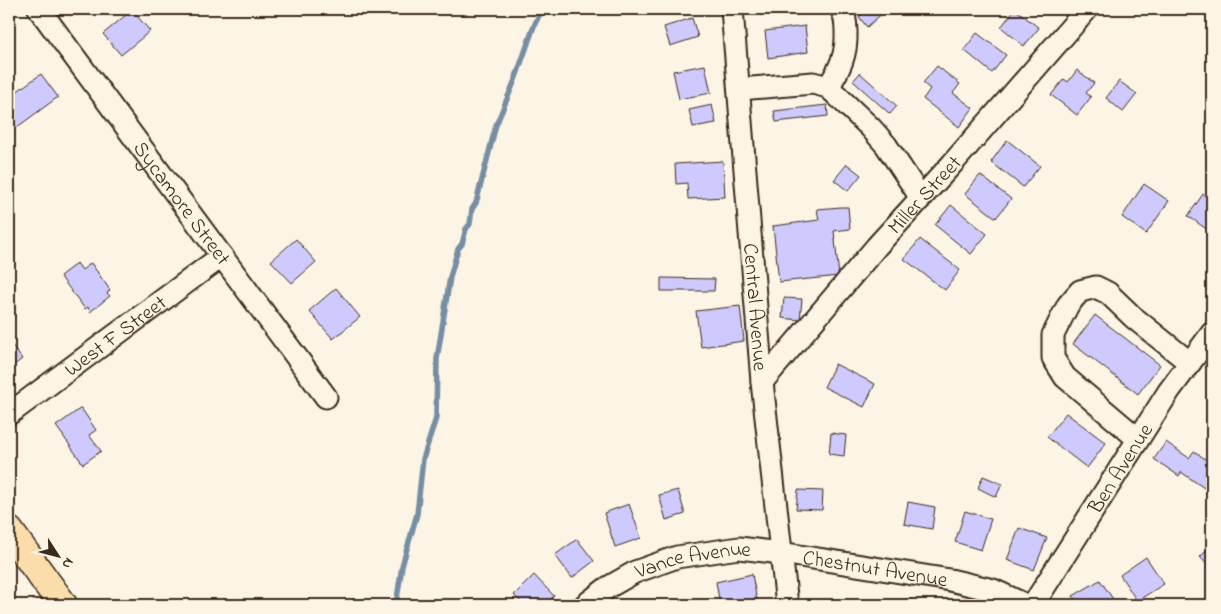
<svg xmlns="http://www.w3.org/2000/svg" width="1221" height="614" font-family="'Indie Flower',sans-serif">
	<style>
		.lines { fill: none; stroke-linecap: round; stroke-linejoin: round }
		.stream { stroke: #768ea3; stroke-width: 5.5 }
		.building { fill: #cfcafd; stroke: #3b2a1e }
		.minor-casing { stroke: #3b2a1e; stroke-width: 25 }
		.major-casing { stroke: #3b2a1e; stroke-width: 31 }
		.minor { stroke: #fcf5e5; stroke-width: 21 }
		.major { stroke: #fbddab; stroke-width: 28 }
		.labels { text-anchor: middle; stroke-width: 4; stroke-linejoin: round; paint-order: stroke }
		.street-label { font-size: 21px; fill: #3b2a1e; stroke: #fcf5e5 }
	</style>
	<rect width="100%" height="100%" fill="#fcf5e5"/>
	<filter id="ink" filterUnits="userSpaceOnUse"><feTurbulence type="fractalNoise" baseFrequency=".02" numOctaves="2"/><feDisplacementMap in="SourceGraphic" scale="10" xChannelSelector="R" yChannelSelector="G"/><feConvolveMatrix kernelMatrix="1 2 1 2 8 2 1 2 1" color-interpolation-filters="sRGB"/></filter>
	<g filter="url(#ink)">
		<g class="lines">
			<path class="stream" d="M396,605L402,566L417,514L423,459L436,418L437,359L450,277L458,249L462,244L466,229L470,224L472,209L476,203L496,125L515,80L534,26L542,9"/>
		</g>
		<path class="building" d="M788,9H811V12H788Z
			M868,9H887L867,27L859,17Z
			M1015,9L1039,28L1024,46L1001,27Z
			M132,10L150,31L121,55L103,34Z
			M692,18L698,37L670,46L664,27Z
			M805,26L808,52L768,58L765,31Z
			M977,33L1006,55L992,73L964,50Z
			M705,65L711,93L679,99L673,71Z
			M937,66L960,84L953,93L973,108L959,127L923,99L930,89L923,83Z
			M1077,70L1094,83L1086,93L1091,97L1077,115L1051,95L1064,79L1068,82Z
			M860,73L897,106L890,114L853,81Z
			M41,74L58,97L16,128L9,118V97Z
			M1119,81L1137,94L1123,112L1106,98Z
			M712,105L716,123L693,127L689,110Z
			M827,105L828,116L776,122L774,111Z
			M1007,140L1040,166L1023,187L991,162Z
			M723,161L725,197L688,199L687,183L676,184L675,164Z
			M847,164L861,175L848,191L834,180Z
			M980,175L1011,199L996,218L965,194Z
			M1144,184L1169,201L1146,234L1122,217Z
			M1203,194L1212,201V233L1188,216Z
			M951,205L987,234L971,254L935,225Z
			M841,207H848L850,229L834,231L839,276L779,282L773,226L819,220L817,209Z
			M296,239L316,262L292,283L271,261Z
			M920,239L960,270L945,290L904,259Z
			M77,263L82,270L91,263L110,290L107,293L110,296L90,312L88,307L85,309L60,276Z
			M661,278L715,279L714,291H661Z
			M336,288L360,317L333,339L309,311Z
			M784,298L802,299L800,320L782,318Z
			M740,306L744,341L701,347L696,311Z
			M1095,315L1160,365L1138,394L1073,344Z
			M9,341L22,359L9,369Z
			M835,364L875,384L864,407L824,387Z
			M81,408L96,430L89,435L101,451L83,464L56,426Z
			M1066,413L1106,443L1087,468L1047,437Z
			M831,433L846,435L844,456L829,454Z
			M1166,442L1189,458L1194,451L1212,464V482L1207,490L1181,472L1179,476L1154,459Z
			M983,476L1002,484L996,497L978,488Z
			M678,490L685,514L666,520L659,495Z
			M798,490L823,491L822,510L796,509Z
			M908,502L935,507L932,529L904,524Z
			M629,504L641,538L615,547L604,513Z
			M965,511L991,519L981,550L955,542Z
			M1019,528L1047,538L1034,570L1007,560Z
			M577,539L594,561L572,578L555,555Z
			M1212,545V570L1200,557Z
			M1146,557L1164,584L1137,601L1120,575Z
			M752,574L757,601L739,605H720L716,582Z
			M534,575L554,596L544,605H524L514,595Z
			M1100,580L1115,602L1110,605H1079L1073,596Z
			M905,599L933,605H904Z"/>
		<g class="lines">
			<g class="minor-casing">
				<g id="minor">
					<path id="s1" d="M39,9L326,397"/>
					<path id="s2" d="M732,9L762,382L787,605"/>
					<path d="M828,87C840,69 847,54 846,32C846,24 845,15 841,9"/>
					<path d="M739,89L813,83L828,87L871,128L886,145L921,198"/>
					<path id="s3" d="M762,382L877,246L952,164L1087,9"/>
					<path id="s4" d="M9,414L222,256"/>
					<path d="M1138,439L1065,377L1053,358V335L1068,305L1080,291L1096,287L1108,293L1133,317L1190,363"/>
					<path id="s5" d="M585,605L607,588L635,572L677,557L739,548L781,553L950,580L993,590L1026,605"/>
					<path id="s6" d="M1033,605L1169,391L1212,333"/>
				</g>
			</g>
			<g class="major-casing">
				<path id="major" d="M9,531L63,605"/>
			</g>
			<use href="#minor" class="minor"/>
			<use href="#major" class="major"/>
		</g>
	</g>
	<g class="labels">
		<g class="street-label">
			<text dy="7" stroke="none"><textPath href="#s3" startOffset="248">Miller Street</textPath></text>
			<text dy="7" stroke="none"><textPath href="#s1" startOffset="241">Sycamore Street</textPath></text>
			<text dy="7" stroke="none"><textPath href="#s2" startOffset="299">Central Avenue</textPath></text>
			<text dy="7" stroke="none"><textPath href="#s4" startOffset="132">West F Street</textPath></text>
			<text dy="7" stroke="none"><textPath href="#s6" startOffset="162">Ben Avenue</textPath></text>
			<text dy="7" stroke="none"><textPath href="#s5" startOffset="120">Vance Avenue</textPath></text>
			<text dy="7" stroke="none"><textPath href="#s5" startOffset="305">Chestnut Avenue</textPath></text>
		</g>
	</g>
	<rect width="1221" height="614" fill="none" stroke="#fcf5e5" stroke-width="30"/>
	<rect x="15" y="15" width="1191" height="584" fill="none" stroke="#3b2a1e" stroke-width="2" filter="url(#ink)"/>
	<g transform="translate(58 556) rotate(126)" stroke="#fcf5e5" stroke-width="4" paint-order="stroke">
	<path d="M0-4L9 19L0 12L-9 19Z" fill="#3b2a1e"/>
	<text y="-8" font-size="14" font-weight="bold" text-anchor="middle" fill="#3b2a1e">N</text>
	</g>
</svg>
